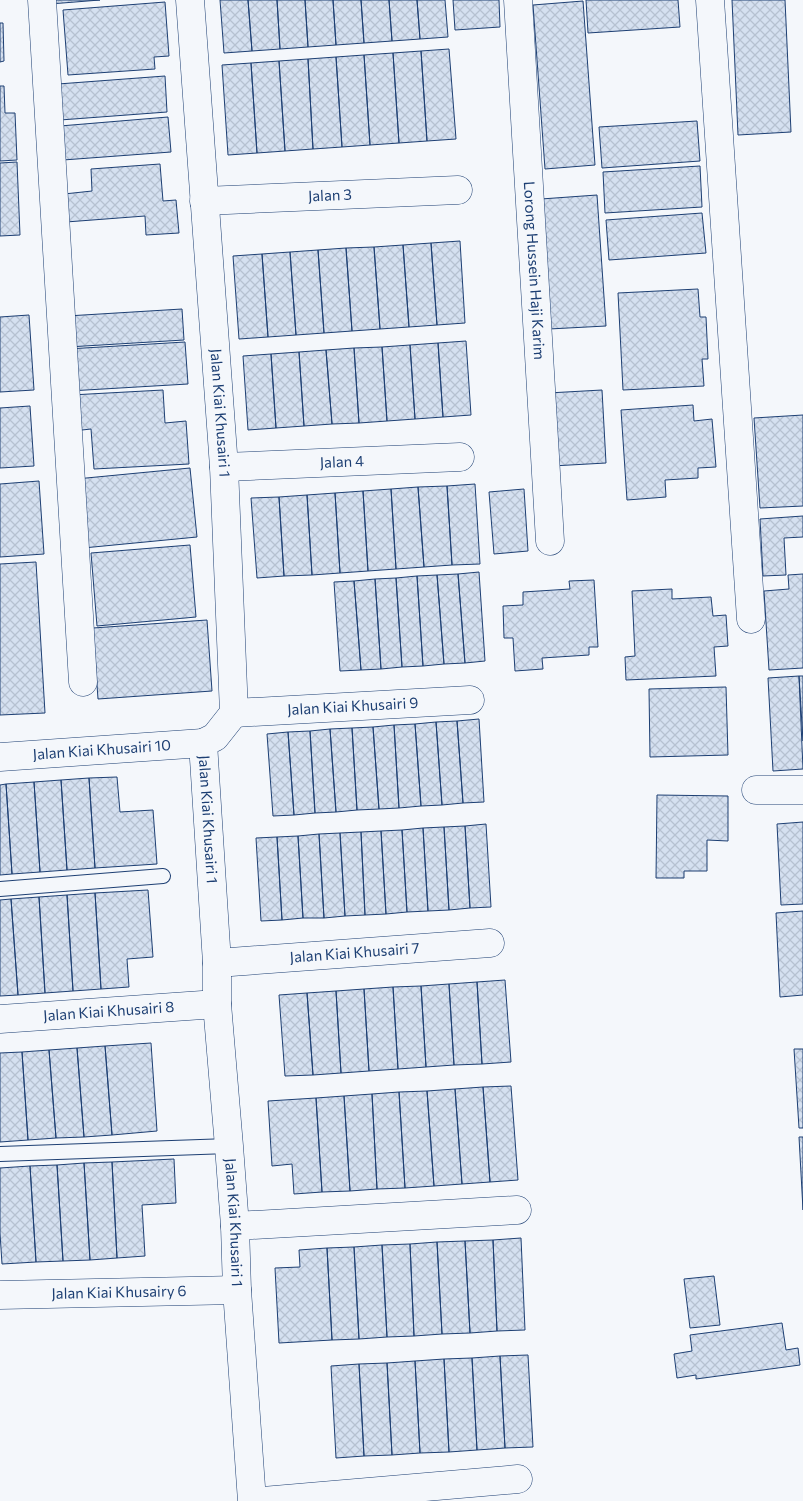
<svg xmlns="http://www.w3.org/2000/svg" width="803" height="1501" font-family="Commissioner,sans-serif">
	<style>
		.building { fill: url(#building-cross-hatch); stroke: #1d3f73 }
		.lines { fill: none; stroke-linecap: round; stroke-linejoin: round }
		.lane-casing { stroke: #1d3f73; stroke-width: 16 }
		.street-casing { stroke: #1d3f73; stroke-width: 29 }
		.lane { stroke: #f4f7fb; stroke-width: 14 }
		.street { stroke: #f4f7fb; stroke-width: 28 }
		.labels { text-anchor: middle; stroke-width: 4; stroke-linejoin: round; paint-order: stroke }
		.street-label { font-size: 15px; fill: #1d3f73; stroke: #f4f7fb }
	</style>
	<defs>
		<pattern id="building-cross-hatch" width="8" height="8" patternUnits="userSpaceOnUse" patternTransform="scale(1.25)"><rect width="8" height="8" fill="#d5e0f0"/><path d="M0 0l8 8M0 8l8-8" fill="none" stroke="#b6c1d1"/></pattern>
	</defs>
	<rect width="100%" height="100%" fill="#f4f7fb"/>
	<path class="building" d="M50,0H100L50,4Z
		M220,0H248L252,51L224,53Z
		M248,0H277L280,49L252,51Z
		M277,0H305L308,47L280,49Z
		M305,0H333L336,45L308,47Z
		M333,0H361L364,43L336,45Z
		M361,0H389L392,41L364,43Z
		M389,0H417L420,39L392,41Z
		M417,0H445L448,37L420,39Z
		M453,0H499L500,27L455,30Z
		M586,0H678L680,27L588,33Z
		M732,0H785L791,132L738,135Z
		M583,1L595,165L545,169L533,5Z
		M165,2L169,56L154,57L155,69L68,75L63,10Z
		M0,23H3L4,61L0,62Z
		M449,49L456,139L427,141L421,51Z
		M421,51L427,141L399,143L393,53Z
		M393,53L399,143L370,145L364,55Z
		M364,55L370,145L342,147L336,57Z
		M336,57L342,147L313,149L308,59Z
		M308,59L313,149L285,151L279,61Z
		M279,61L285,151L257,153L251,63Z
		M251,63L257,153L228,155L222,65Z
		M165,76L167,112L60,120L58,84Z
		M0,86H4L5,113H15L17,160L0,161Z
		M168,117L171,152L63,160L60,126Z
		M697,121L700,161L602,168L599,127Z
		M17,162L20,235L0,236V163Z
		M160,164L163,201L176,200L179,233L146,235L145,216L66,222L64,194L92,191L91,169Z
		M700,166L702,207L605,213L603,172Z
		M597,195L606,326L549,329L541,199Z
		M702,213L706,253L609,260L606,220Z
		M460,241L465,323L437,325L431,243Z
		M431,243L437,325L409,327L403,245Z
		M403,245L409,327L380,329L374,247Z
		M374,247L380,329L352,331L346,248Z
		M346,248L352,331L324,333L318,250Z
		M318,250L324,333L296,335L290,252Z
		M290,252L296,335L268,337L262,254Z
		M262,254L268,337L239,339L233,256Z
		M698,289L700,317H706L708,359H702L704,386L623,390L618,293Z
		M182,309L184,340L68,347L67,316Z
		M29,315L34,390L0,392V317Z
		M466,341L471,415L443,417L438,343Z
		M185,342L188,384L69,391L67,349Z
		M438,343L443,417L415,419L410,345Z
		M410,345L415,419L387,421L382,347Z
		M382,347L387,421L359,423L354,348Z
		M354,348L359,423L332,424L326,350Z
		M326,350L332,424L304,426L299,352Z
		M299,352L304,426L276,428L271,354Z
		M271,354L276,428L248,430L243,356Z
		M163,390L165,423L186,421L189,464L94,469L91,429L73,431L71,395Z
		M602,390L606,463L552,466L548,393Z
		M693,405L694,421L712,419L716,467L698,468V478L665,480L666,497L627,500L621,410Z
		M30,406L34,466L0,468V408Z
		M803,415V506L760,508L754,418Z
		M190,468L197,537L83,548L76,479Z
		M39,481L44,554L0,557V484Z
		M475,484L480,564L452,565L447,486Z
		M447,486L452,565L424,567L418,487Z
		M418,487L424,567L396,569L391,489Z
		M391,489L396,569L368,571L363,491Z
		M524,489L528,551L494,554L489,492Z
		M363,491L368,571L340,573L335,493Z
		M335,493L340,573L312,575L307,495Z
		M307,495L312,575L284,576L279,497Z
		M279,497L284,576L257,578L251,498Z
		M803,516V537L784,538L786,575L763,576L760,519Z
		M190,545L196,617L97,626L91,553Z
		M36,562L45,713L0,715V564Z
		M479,572L485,661L465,663L458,574Z
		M458,574L465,663L444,664L437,575Z
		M803,574V668L769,670L764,591L789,589L788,575Z
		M437,575L444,664L423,666L417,576Z
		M417,576L423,666L402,667L396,578Z
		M396,578L402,667L381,669L375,579Z
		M375,579L381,669L361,670L354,581Z
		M594,580L598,647H589V655L542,658L543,669L515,671L513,638H504L503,606L523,605V592L570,589L569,581Z
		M354,581L361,670L340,671L334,582Z
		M672,589V599L711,597L713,616L726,615L728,646L714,647L716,676L626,680L625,657L635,656L632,591Z
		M207,620L212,691L98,699L93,628Z
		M799,676H803V741Z
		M799,676L803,769L773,771L768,678Z
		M726,687L728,755L650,757L649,689Z
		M479,719L484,802L463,803L457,721Z
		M457,721L463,803L442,805L436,722Z
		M436,722L442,805L421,806L415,724Z
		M415,724L421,806L399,808L394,725Z
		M394,725L399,808L379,809L373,727Z
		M373,727L379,809L357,810L352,728Z
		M352,728L357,810L336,812L330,729Z
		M330,729L336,812L315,813L310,731Z
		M310,731L315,813L294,815L288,732Z
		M288,732L294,815L273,816L267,734Z
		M117,777L120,812L153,810L157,864L95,868L89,778Z
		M89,778L95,868L67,870L61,780Z
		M61,780L67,870L40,872L34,782Z
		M34,782L40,872L12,874L6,784Z
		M6,784L12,874L0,875V785Z
		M657,795L728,796V841L707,840V871H684V878H656Z
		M803,822V904L781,905L777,824Z
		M486,824L491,907L470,908L465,826Z
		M465,826L470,908L449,910L444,827Z
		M444,827L449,910L428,911L423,828Z
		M423,828L428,911L407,912L402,830Z
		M402,830L407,912L386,914L381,831Z
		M381,831L386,914L365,915L361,832Z
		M361,832L365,915L345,916L340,833Z
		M340,833L345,916L324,918L319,834Z
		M319,834L324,918H303L298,836Z
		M298,836L303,918L282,920L277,837Z
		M277,837L282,920L261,921L256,838Z
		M148,890L153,957L127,959L129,987L101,989L95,893Z
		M95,893L101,989L73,991L67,895Z
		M67,895L73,991L45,993L39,897Z
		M39,897L45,993L18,995L11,899Z
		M11,899L18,995L0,996V900Z
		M803,911V995L780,997L776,913Z
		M505,980L511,1062L482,1064L477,982Z
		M477,982L482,1064L454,1065L449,984Z
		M449,984L454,1065L426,1067L421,986Z
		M421,986L426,1067L398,1069L393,987Z
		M393,987L398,1069L369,1071L364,989Z
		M364,989L369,1071L341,1073L336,991Z
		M336,991L341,1073L313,1075L307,993Z
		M307,993L313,1075L285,1076L279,995Z
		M151,1043L157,1131L112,1135L105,1046Z
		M105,1046L112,1135L84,1137L77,1048Z
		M77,1048L84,1137L56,1138L49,1050Z
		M794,1049H803V1128H799Z
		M49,1050L56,1138L28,1140L22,1052Z
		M22,1052L28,1140L0,1142V1053Z
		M511,1086L518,1180L490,1182L483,1087Z
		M483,1087L490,1182L462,1184L455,1089Z
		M455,1089L462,1184L434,1186L427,1091Z
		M427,1091L434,1186L405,1188L399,1092Z
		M399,1092L405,1188L377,1189L372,1094Z
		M372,1094L377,1189L350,1191L344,1096Z
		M344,1096L350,1191L322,1192L316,1098Z
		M316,1098L322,1192L294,1194L292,1164L272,1166L268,1101Z
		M799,1137H803V1210Z
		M174,1159L176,1203L142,1205L145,1256L117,1258L112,1162Z
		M112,1162L117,1258L90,1260L84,1163Z
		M84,1163L90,1260L63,1261L57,1165Z
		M57,1165L63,1261L36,1262L30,1166Z
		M30,1166L36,1262L2,1264L0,1233V1168Z
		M521,1238L525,1330L497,1331L493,1240Z
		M493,1240L497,1331L470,1333L465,1241Z
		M465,1241L470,1333L442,1334L437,1242Z
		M437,1242L442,1334L414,1336L410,1244Z
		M410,1244L414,1336L387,1337L382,1245Z
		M382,1245L387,1337L359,1339L354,1247Z
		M354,1247L359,1339L332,1340L327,1248Z
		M327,1248L332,1340L279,1343L275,1268L300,1267L299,1250Z
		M714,1276L720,1325L690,1328L684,1279Z
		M782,1323L786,1350L798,1348L800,1365L696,1379V1375L677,1378L674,1354L692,1351L690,1335Z
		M528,1355L533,1447L505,1448L500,1356Z
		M500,1356L505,1448L477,1450L472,1358Z
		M472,1358L477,1450L449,1452L444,1359Z
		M444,1359L449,1452L420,1453L415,1361Z
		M415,1361L420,1453L392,1455L387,1363Z
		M387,1363L392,1455L364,1456L359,1364Z
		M359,1364L364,1456L336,1458L331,1366Z"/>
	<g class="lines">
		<g class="lane-casing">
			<path id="lane" d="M0,889L163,876
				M0,1154L229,1146"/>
		</g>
		<g class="street-casing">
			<g id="street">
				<path d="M42,0L83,682"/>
				<path id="s1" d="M190,0L224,467L234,713L215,737L203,743L217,963V1004L229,1146L235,1226L237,1290L252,1501"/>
				<path id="s2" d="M518,0L550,541"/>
				<path d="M710,0L751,619"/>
				<path id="s3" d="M204,201L458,190"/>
				<path id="s4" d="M224,467L460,457"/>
				<path id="s5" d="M234,713L470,700"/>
				<path id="s6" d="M0,757L203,743"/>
				<path d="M756,790H803"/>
				<path id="s7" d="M217,963L490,943"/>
				<path id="s8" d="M0,1019L217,1004"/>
				<path d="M235,1226L517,1210"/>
				<path id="s9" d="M0,1295L237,1290"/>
				<path d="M263,1501L518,1479"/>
			</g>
		</g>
		<use href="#lane" class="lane"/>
		<use href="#street" class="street"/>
	</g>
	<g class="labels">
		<g class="street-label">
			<text dy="5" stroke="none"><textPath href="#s3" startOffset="126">Jalan 3</textPath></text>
			<text dy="5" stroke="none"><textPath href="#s2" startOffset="271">Lorong Hussein Haji Karim</textPath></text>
			<text dy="5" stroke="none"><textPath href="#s1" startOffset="414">Jalan Kiai Khusairi 1</textPath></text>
			<text dy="5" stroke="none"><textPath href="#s4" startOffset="118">Jalan 4</textPath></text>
			<text dy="5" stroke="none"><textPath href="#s5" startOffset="119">Jalan Kiai Khusairi 9</textPath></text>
			<text dy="5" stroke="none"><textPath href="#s6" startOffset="102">Jalan Kiai Khusairi 10</textPath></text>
			<text dy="5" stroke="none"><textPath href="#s1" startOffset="835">Jalan Kiai Khusairi 1</textPath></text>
			<text dy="5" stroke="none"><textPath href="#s7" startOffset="138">Jalan Kiai Khusairi 7</textPath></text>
			<text dy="5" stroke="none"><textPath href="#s8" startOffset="109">Jalan Kiai Khusairi 8</textPath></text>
			<text dy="5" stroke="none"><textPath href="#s1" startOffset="1239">Jalan Kiai Khusairi 1</textPath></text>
			<text dy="5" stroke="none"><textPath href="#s9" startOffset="119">Jalan Kiai Khusairy 6</textPath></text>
		</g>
	</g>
</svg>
